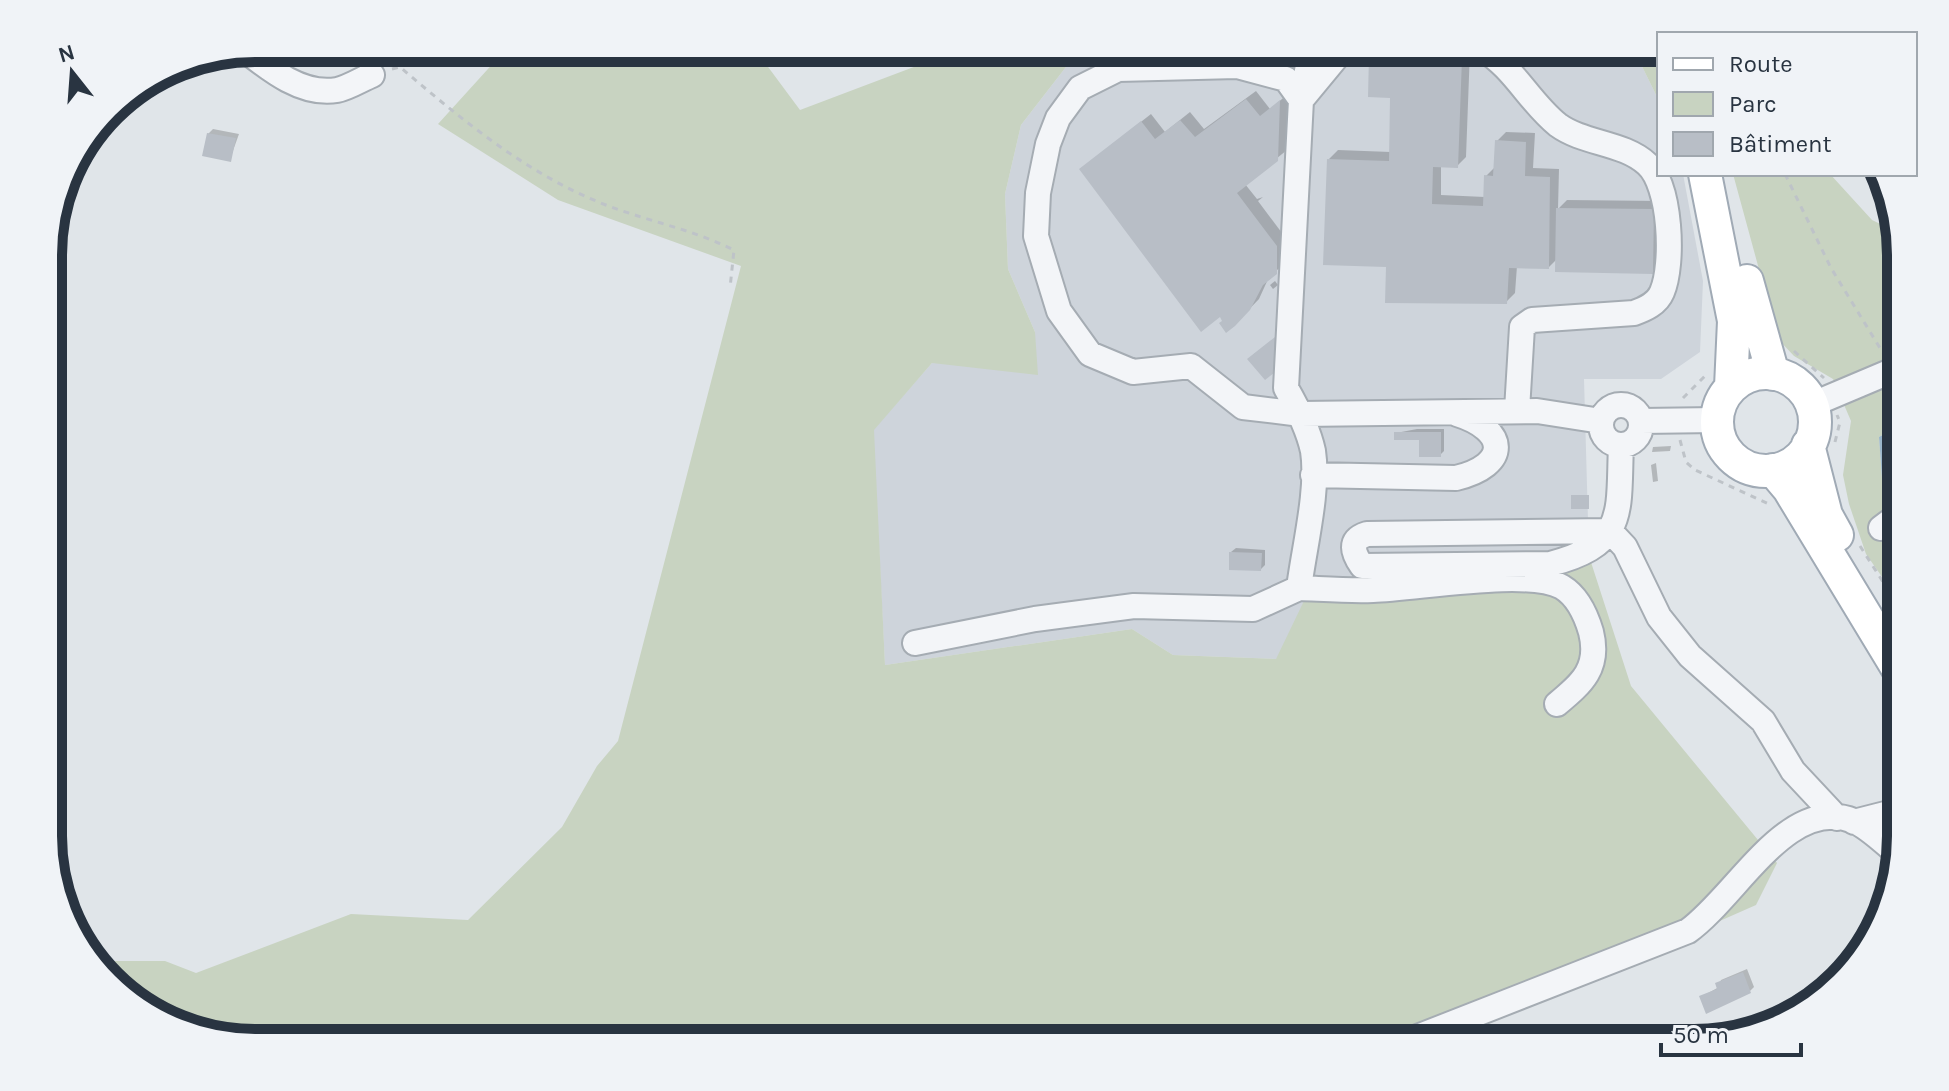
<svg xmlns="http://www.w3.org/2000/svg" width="1949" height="1091" font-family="Karla,sans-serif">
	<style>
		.built { fill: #ced4db }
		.green { fill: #c8d3c1 }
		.water { fill: #9bb6ca }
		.shadow { fill: #0003 }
		.building { fill: #b8bec6 }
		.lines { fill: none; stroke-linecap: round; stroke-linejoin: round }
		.minor-casing { stroke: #a5acb3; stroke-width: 28 }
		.major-casing { stroke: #a0aab5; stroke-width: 36 }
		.path { stroke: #bec3c8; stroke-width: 3; stroke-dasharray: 6 6; stroke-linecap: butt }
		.minor { stroke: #f3f5f8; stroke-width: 24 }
		.major { stroke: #fff; stroke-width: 32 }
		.rim { fill: none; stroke: #293441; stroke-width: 10 }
	</style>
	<rect width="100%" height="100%" fill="#e0e5e9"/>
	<path class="built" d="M1097,48H1633L1659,101V174H1683L1703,281L1700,352L1661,379H1584L1589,556L1276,659L1173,655L1132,629L885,665L873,430L932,363L1035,332L1008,269L1005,194L1021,125L1076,54Z"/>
	<path class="green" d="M507,48H754L800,110L964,48H1097L1076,54L1021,125L1005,194L1008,269L1035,332L1038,375L932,363L874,430L885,665L1132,629L1173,655L1276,659L1315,578L1558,569L1589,556L1631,686L1777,863L1756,905L1443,1043H255L152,1015L94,961H165L196,973L351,914L468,920L562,827L597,766L618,741L741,266L558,200L438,124Z
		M1633,48H1659V101Z
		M1733,174H1830L1872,220L1897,232L1901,241V425L1879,437L1882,478L1896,485L1901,479V604L1866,554L1849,504L1843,475L1851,421L1833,379L1794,356L1778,339Z"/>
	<path class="water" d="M1901,425V479L1889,487L1882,478L1879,437Z"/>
	<path class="shadow" d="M1379,48L1470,50L1466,157L1457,166L1441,165V195L1485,197L1486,176L1496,166L1497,141L1506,132L1535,133L1533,168L1559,169L1558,209L1567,200L1662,201L1661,263L1652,272L1557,259L1549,267L1517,266L1515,293L1506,302L1388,265L1329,159L1338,150L1391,152L1392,96L1371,56Z
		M1256,91L1270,109L1288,94L1287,150L1245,184L1257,199L1263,197L1258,201L1285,237V263L1269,277L1259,299L1234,325L1091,161L1151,114L1165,132L1190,112L1204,129Z
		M213,129L239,134L230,159L208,134Z
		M1275,281L1278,285L1273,289L1270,285Z
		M1278,336L1276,372L1263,376L1253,355Z
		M1417,429H1444V451L1440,455L1421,438L1396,433Z
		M1671,446L1670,451L1652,452L1653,447Z
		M1656,463L1658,481L1653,482L1651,465Z
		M1236,548L1265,550V565L1261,569L1231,552Z
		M1747,969L1754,987L1750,991L1701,997L1719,987L1721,980Z"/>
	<path class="building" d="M1369,55L1462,58L1458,168L1433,167L1432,204L1483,206L1484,175L1493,176L1495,140L1526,142L1525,176L1550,177L1549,269L1509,268L1507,304L1385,303L1386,267L1323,265L1327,159L1389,161L1390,98L1368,97Z
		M1246,99L1260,116L1280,100L1278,161L1237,193L1277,246V274L1263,285L1250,310L1235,326L1226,333L1219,323L1222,321L1220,317L1201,332L1079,169L1141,121L1155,139L1180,120L1195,137Z
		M207,133L236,138L231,162L202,156Z
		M1556,208L1654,209L1653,274L1555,272Z
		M1275,337L1274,373L1265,380L1247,359Z
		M1394,432H1441V457H1419V440H1394Z
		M1571,495H1589V509H1571Z
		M1229,552L1262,553L1261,571L1229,570Z
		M1743,972L1751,993L1706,1014L1699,996L1717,989L1715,983Z"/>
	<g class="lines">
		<g class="minor-casing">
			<path id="minor" d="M1481,48C1514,67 1529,102 1558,125C1584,144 1623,142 1647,164C1671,185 1674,264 1662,292C1657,304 1645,309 1634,313L1532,320L1522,327L1517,410
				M245,50C270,70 303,96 337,90C348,88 362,79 372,75
				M1301,98L1312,48
				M1301,100L1286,79L1237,66L1118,69L1080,88L1058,118L1048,144L1038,193L1036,236L1059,311L1090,354L1133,372L1191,366L1243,407L1301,414L1537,411L1601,421
				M1601 425a20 20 0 1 1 40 0a20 20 0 1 1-40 0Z
				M1811,405L1901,367
				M1641,421L1717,420
				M1621,445C1618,512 1628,544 1550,564L1362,566C1353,553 1348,540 1367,534L1610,531L1625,547L1659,617L1690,656L1763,721L1793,771L1837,818
				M1313,475L1456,478C1510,465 1508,430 1457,414
				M1881,528L1901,513
				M1299,588C1324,589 1349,591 1373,590C1416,589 1527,568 1562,587C1577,596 1586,615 1591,632C1600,668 1582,683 1557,704
				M915,643L1035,619L1134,606L1253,609L1299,588C1304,548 1319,490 1313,451C1308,428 1297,407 1286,388L1301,100L1344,48
				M1854,822L1901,810
				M1402,1043L1688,931C1737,896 1788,794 1854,821C1870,828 1885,844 1899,855"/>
		</g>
		<g class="major-casing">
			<path id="major" d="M1705,174L1734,321L1731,387
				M1747,281L1773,374
				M1717 422a49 49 0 1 1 98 0a49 49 0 1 1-98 0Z
				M1808,445L1826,515L1837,535
				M1773,470L1789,489L1901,674"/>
		</g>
		<path class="path" d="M392,69L400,67C460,118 522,170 596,201C641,220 690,228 734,250L730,288
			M1785,174L1831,268L1883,353
			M1794,351L1824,378
			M1683,398L1706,375
			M1680,440L1686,462L1695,470L1769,504
			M1835,442L1840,422L1837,415
			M1860,546L1901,610
			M1895,699L1901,710
			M1884,870L1890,885"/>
		<use href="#minor" class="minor"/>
		<use href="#major" class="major"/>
	</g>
	<path d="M0 0H1949V1091H0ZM255 62H1694A193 193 0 0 1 1887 255V836A193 193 0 0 1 1694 1029H255A193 193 0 0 1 62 836V255A193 193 0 0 1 255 62Z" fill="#f0f3f7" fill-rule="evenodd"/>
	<path class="rim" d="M255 62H1694A193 193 0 0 1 1887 255V836A193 193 0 0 1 1694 1029H255A193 193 0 0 1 62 836V255A193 193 0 0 1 255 62Z"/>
	<rect x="1657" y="32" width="260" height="144" fill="#f0f3f7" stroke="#a0a7ae" stroke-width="2"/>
	<rect x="1673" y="58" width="40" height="12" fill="#ffffff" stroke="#a0a7ae" stroke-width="2"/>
	<text x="1729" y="72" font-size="24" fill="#293441">Route</text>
	<rect x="1673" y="92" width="40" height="24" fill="#c8d3c1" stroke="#a0a7ae" stroke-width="2"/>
	<text x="1729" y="112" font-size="24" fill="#293441">Parc</text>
	<rect x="1673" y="132" width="40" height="24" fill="#b8bec6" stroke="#a0a7ae" stroke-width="2"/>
	<text x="1729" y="152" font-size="24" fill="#293441">Bâtiment</text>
	<g transform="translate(72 72) rotate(343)" stroke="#f0f3f7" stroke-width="6" paint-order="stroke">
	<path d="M0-6L14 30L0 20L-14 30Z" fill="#293441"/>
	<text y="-12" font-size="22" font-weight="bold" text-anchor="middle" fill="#293441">N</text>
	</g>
	<path d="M1661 1043v12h140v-12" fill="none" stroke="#293441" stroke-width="4"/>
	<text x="1673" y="1043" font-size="24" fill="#293441" stroke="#f0f3f7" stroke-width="6" paint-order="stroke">50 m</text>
</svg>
